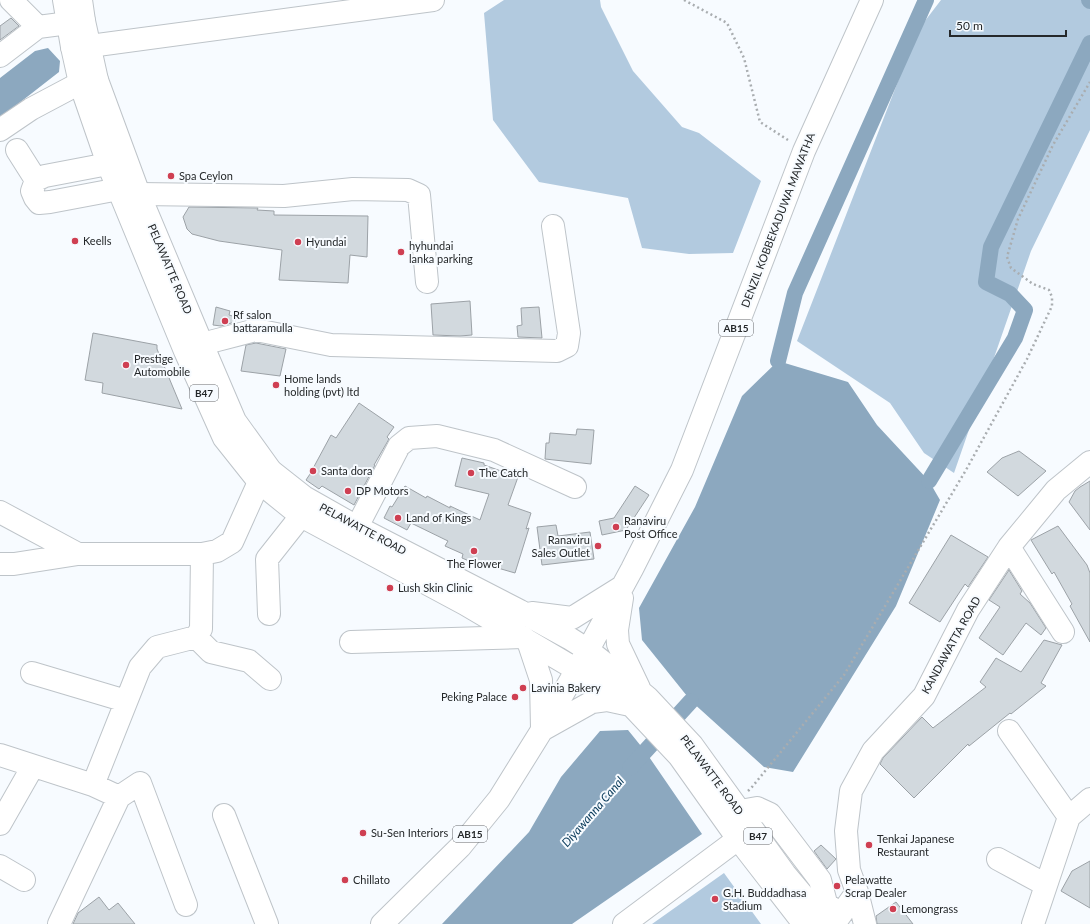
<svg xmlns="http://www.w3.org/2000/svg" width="1090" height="924" font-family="Lato,sans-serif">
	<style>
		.green { fill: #b2cadf }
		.water { fill: #8ca8bf }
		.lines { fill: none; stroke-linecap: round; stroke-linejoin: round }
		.canal { stroke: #8ca8bf; stroke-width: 16 }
		.building { fill: #d2d9de; stroke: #9ca2a7 }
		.minor-casing { stroke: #bec4c9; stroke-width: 24 }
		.major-casing { stroke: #bec4c9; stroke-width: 24 }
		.path { stroke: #a9adb0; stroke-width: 2.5; stroke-dasharray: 2 3; stroke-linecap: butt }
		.minor { stroke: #fff; stroke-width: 22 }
		.major { stroke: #fff; stroke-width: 22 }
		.poi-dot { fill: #cf3f52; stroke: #f7fbff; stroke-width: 1.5 }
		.labels { text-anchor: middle; stroke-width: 4; stroke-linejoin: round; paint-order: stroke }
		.shield { fill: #f7fbff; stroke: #64676a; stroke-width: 1 }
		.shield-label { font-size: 10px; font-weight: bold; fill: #25282a }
		.poi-label { font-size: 11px; fill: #25282a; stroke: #f7fbff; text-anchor: start }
		.street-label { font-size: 11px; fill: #25282a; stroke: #f7fbff }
		.water-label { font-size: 12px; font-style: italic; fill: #063858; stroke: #f7fbff }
	</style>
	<rect width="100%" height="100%" fill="#f7fbff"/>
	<path class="green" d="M504,0H600L601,7L633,71L682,127L699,133L761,181L733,253L689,254L642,248L628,198L539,182L493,120L484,13Z
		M941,0H1090V130L1031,251L954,473L924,453L890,403L797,341L918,30Z
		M724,873L761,924H652Z"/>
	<path class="water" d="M48,48L60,61L59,72L0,118V78L35,51Z
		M778,361L848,382L877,425L929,481L940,500L896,606L793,772L764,767L691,701L642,640L639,608L695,507L742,396Z
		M628,730L645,751L702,834L572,924H442L529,832L561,777L600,731Z"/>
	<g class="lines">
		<path class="canal" d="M1089,0L1090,1
			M778,361L795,293L926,0
			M929,481L1015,338L1025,310L1010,294L986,282L991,247L1090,43
			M630,768L691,701"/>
	</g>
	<path class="building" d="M11,18L19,26L0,40V26Z
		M189,207L258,208L257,210L274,211V215L368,216L367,257L350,255L348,283L279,280L282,250L219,241L192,234L187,229L183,217Z
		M470,301L472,335L460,336L433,335L431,304Z
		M216,307L230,311L229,315L236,317L235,322L221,326L213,325Z
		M539,307L542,338L518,337L517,326L522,325L521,308Z
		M93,333L157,345V349L182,409L102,393L103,383L85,380Z
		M256,343L286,349L280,376L241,371L246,345Z
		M359,403L394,427L387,437L389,439L374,465H375L354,505L322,486L319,489L306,480L310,474L331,435L336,438Z
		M577,429L594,430L591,464L545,459L546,443H549L550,433L576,435Z
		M1019,451L1046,471L1018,496L987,472L1002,458Z
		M462,458L484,463V465L518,477L508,505L531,513L526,529L529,528L515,573L484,564L483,567L462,558L463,554L445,546L448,541L411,523L407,530L384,518L390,506L392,507L405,486L426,498L427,496L450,508V506L480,520L489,494L455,486Z
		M1090,481V530L1069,502L1075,491L1080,487Z
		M635,486L649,495L626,530L602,535L599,521L614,518Z
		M556,525L558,536L590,532L594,559L542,565L537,527Z
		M1058,526L1087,565L1090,573V642L1070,606L1072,604L1054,572L1052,574L1031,540Z
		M951,535L988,557L968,587L965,584L940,622L909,603Z
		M1009,570L1022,591L1020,594L1030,603L1046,628L1041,635L1026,623L1003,655L979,638L1000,607L989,600Z
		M1044,640L1062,645L1041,683L1046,686L1011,714L1010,713L969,746L968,744L914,798L880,764L883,758L922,717L933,728L986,687L980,682L996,658L1021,672Z
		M821,845L836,859L827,869L814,851Z
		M1090,861V908L1061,891L1072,871Z
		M99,897L109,910L118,903L135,924H73L78,913Z
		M896,902L913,924H877L876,916Z"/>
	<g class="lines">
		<g class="minor-casing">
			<path id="minor" d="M11,0L38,27
				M72,47L90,46L433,0
				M0,56L38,27L84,21
				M0,130L31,109L80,83L97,80
				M17,150L36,180
				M108,164L45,176L36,180L32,191L35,198L39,203L50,202L119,189
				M139,194L284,196L353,189L408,190L419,195L427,282
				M186,351L202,344L256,330L331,345L557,351L567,346L569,333L553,226
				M0,512L78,554
				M357,527L399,446L409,438L437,436L494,450L575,487
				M1009,547L1063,632
				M0,564H14L78,554H202L217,551L232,542L259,482L271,471
				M269,614L267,559L301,516
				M196,637L211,652L249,661L270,679
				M351,642L523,637
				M32,673L126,701
				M1009,731L1069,817
				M0,755L93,785L140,667L157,647L196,637L201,629L202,554
				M93,785L119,797L140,783L186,905
				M740,811L757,808L770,814L820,880L826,903L840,915
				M224,815L267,924
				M0,824L33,766
				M998,859L1046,885
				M0,866L24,880
				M857,892L865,924
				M59,924L119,797
				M624,924L738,839
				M834,924L857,892L849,870L846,831L851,791L873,751L924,696L968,610L1009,547L1056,490L1090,462
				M1033,924L1069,817L1090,799"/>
		</g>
		<g class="major-casing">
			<path id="major" d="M64,0L72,47L80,83L108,164L185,351L224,438L259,482L301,516L465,604L606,687L631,705L679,756L738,839L804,924
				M81,0L84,21L97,80L139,194L202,344L235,421L271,471L304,497L357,527L520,611L569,638L588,650L642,693L648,698L692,745L785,874L827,924
				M622,598L617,630L618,644L639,688
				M532,613L572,618L620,588
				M528,641L541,680L542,729
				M542,730L592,702L607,700L630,705
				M382,924L460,847L499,799L542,730L588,650L632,569L682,470L804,151L872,0"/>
		</g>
		<path class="path" d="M684,0L727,23L744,58L760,122L788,140
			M748,791L752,787L844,675L966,470L1027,359L1052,306V297L1049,290L1033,284L1011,268L1007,257L1018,219L1053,145L1090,82"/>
		<use href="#minor" class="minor"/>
		<use href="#major" class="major"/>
	</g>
	<g class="poi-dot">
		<circle cx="171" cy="176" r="4"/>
		<circle cx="75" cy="241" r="4"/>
		<circle cx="298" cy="242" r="4"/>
		<circle cx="401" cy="252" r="4"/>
		<circle cx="225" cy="321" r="4"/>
		<circle cx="126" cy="365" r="4"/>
		<circle cx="276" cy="385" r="4"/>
		<circle cx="313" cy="471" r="4"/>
		<circle cx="471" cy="473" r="4"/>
		<circle cx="348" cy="491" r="4"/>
		<circle cx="398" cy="518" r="4"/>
		<circle cx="616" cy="527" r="4"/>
		<circle cx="598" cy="546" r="4"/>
		<circle cx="474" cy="551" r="4"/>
		<circle cx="390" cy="588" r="4"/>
		<circle cx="523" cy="688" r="4"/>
		<circle cx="515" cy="697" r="4"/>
		<circle cx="363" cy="833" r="4"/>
		<circle cx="869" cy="845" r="4"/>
		<circle cx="345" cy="880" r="4"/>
		<circle cx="837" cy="886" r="4"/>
		<circle cx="715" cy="899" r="4"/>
		<circle cx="893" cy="909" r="4"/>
	</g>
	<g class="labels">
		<g class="shield">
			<rect x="719" y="320" width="34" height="16" rx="3"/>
			<rect x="190" y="385" width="28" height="16" rx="3"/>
			<rect x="453" y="826" width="34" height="16" rx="3"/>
			<rect x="744" y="828" width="28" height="16" rx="3"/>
		</g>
		<g class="shield-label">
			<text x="736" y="332">AB15</text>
			<text x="204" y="397">B47</text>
			<text x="470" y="838">AB15</text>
			<text x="758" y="840">B47</text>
		</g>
		<g class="poi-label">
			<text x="179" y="180">Spa Ceylon</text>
			<text x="83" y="245">Keells</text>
			<text x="306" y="246">Hyundai</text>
			<text x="409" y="250">hyhundai<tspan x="409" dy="13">lanka parking</tspan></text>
			<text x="233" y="319">Rf salon<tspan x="233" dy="13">battaramulla</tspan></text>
			<text x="134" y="363">Prestige<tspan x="134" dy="13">Automobile</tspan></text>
			<text x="284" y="383">Home lands<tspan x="284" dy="13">holding (pvt) ltd</tspan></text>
			<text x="321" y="475">Santa dora</text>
			<text x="479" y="477">The Catch</text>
			<text x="356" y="495">DP Motors</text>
			<text x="406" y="522">Land of Kings</text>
			<text x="624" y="525">Ranaviru<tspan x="624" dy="13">Post Office</tspan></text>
			<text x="590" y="544" text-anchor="end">Ranaviru<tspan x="590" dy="13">Sales Outlet</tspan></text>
			<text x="474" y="568" text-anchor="middle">The Flower</text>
			<text x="398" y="592">Lush Skin Clinic</text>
			<text x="531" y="692">Lavinia Bakery</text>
			<text x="507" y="701" text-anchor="end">Peking Palace</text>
			<text x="371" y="837">Su-Sen Interiors</text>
			<text x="877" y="843">Tenkai Japanese<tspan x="877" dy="13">Restaurant</tspan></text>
			<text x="353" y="884">Chillato</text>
			<text x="845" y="884">Pelawatte<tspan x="845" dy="13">Scrap Dealer</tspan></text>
			<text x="723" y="897">G.H. Buddadhasa<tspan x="723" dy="13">Stadium</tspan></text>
			<text x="901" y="913">Lemongrass</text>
		</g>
		<g class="street-label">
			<text transform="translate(778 220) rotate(-69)" y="4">DENZIL KOBBEKADUWA MAWATHA</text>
			<text transform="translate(170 269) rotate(67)" y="4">PELAWATTE ROAD</text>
			<text transform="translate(363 529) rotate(28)" y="4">PELAWATTE ROAD</text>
			<text transform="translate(951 645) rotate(-61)" y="4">KANDAWATTA ROAD</text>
			<text transform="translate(712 775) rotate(53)" y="4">PELAWATTE ROAD</text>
		</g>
		<g class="water-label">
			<text transform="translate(593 812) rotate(-49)" y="4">Diyawanna Canal</text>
		</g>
	</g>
	<path d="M950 30v6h116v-6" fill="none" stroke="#25282a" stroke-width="2"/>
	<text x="956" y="30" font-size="12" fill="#25282a" stroke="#f7fbff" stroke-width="3" paint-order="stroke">50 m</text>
</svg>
